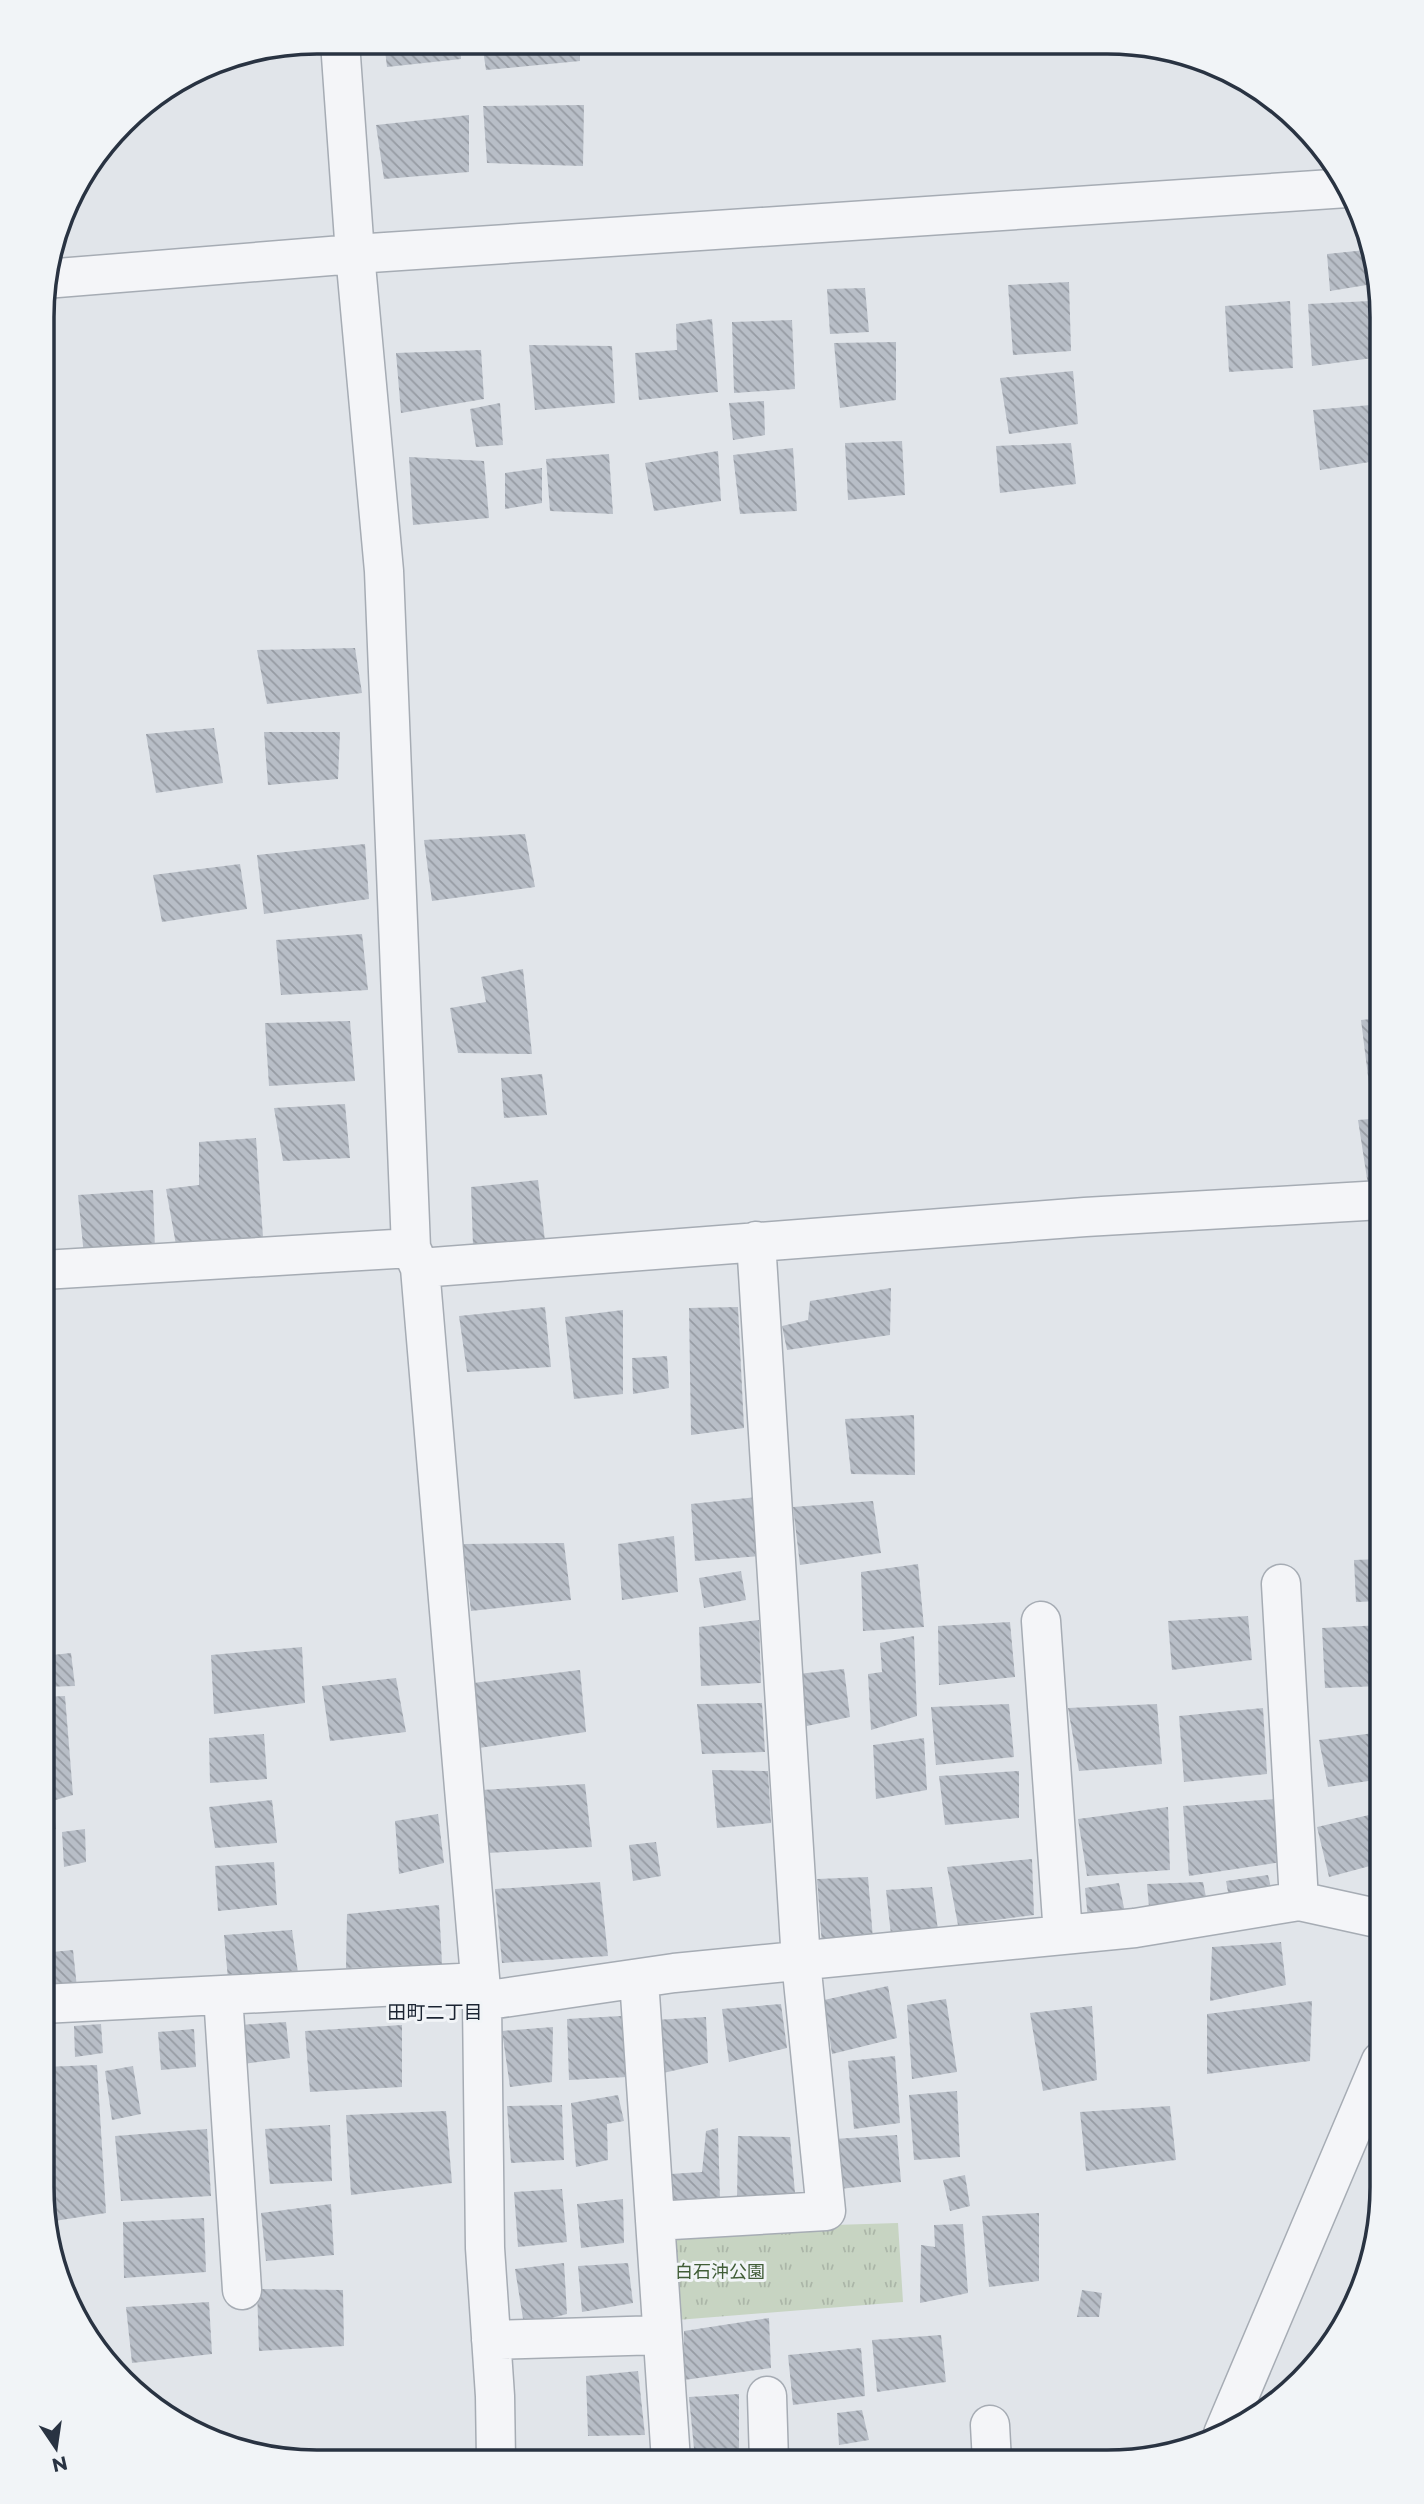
<svg xmlns="http://www.w3.org/2000/svg" width="1424" height="2504" font-family="Montserrat,'Noto Sans JP',sans-serif">
	<style>
		.park { fill: url(#park-tufts) }
		.building { fill: url(#building-back-hatch) }
		.lines { fill: none; stroke-linecap: round; stroke-linejoin: round }
		.minor-casing { stroke: #a6acb4; stroke-width: 41 }
		.minor { stroke: #f4f5f8; stroke-width: 38 }
		.labels { text-anchor: middle; stroke-width: 6; stroke-linejoin: round; paint-order: stroke }
		.park-label { font-size: 18px; fill: #405d37; stroke: #f1f4f7 }
		.neighbourhood-label { font-size: 19px; fill: #1b2432; stroke: #f1f4f7 }
		.rim { fill: none; stroke: #293342; stroke-width: 3.5 }
	</style>
	<defs>
		<pattern id="park-tufts" width="24" height="20" patternUnits="userSpaceOnUse" patternTransform="scale(1.75)"><rect width="24" height="20" fill="#c7d4c2"/><path d="M3 7l-1-3M5 7V3M7 7l1-3M15 17l-1-3M17 17v-4M19 17l1-3" fill="none" stroke="#abb6a8"/></pattern>
		<pattern id="building-back-hatch" width="6" height="6" patternUnits="userSpaceOnUse" patternTransform="scale(1.75)"><rect width="6" height="6" fill="#b8bec7"/><path d="M-1 5l2 2M0 0l6 6M5-1l2 2" fill="none" stroke="#969ba3"/></pattern>
	</defs>
	<rect width="100%" height="100%" fill="#e1e5ea"/>
	<path class="park" d="M898,2223L903,2302L677,2320L672,2230Z"/>
	<path class="building" d="M384,42L460,43L461,59L387,67Z
		M482,43L580,44V61L486,70Z
		M584,105L583,166L487,163L483,106Z
		M469,115V172L384,179L376,125Z
		M1366,250L1373,284L1330,291L1327,254Z
		M1069,282L1071,351L1013,355L1008,285Z
		M865,288L869,332L830,334L827,289Z
		M1290,301L1293,368L1229,372L1225,306Z
		M1370,301L1373,358L1312,366L1308,304Z
		M712,319L718,392L639,400L635,353L677,350L676,324Z
		M792,320L795,389L734,393L732,322Z
		M896,342V400L840,408L834,343Z
		M529,345L612,346L615,403L535,410Z
		M481,350L484,399L401,413L396,353Z
		M1073,371L1078,424L1009,434L1000,378Z
		M764,401L765,435L733,440L729,403Z
		M500,403L503,445L476,447L470,409Z
		M1382,404V460L1320,470L1313,410Z
		M902,441L905,495L848,500L845,443Z
		M1071,443L1076,484L1000,493L996,446Z
		M793,448L797,511L740,514L733,455Z
		M718,451L721,501L654,511L645,463Z
		M609,454L613,514L550,511L546,459Z
		M409,457L484,461L489,518L413,525Z
		M542,468V503L505,509V473Z
		M355,648L362,693L267,704L257,650Z
		M214,728L223,783L156,793L146,734Z
		M264,732H340L338,779L268,785Z
		M525,834L535,887L432,901L424,840Z
		M365,844L369,899L264,914L257,855Z
		M240,864L247,909L162,922L153,875Z
		M362,934L368,990L281,995L276,940Z
		M523,969L532,1054L458,1053L450,1008L486,1002L481,977Z
		M1382,1018V1092H1370L1361,1020Z
		M350,1021L355,1081L269,1086L265,1023Z
		M542,1074L547,1115L504,1118L501,1078Z
		M345,1104L350,1158L283,1161L274,1108Z
		M1382,1118V1185H1368L1358,1120Z
		M256,1138L263,1237L176,1245L166,1189L199,1185V1142Z
		M538,1180L545,1241L473,1246L471,1187Z
		M153,1190L155,1249L84,1256L78,1195Z
		M891,1288L890,1335L787,1350L782,1326L808,1320L810,1301Z
		M545,1307L551,1367L467,1372L459,1316Z
		M738,1307L744,1428L691,1435L689,1308Z
		M623,1310V1394L574,1399L565,1317Z
		M667,1356L669,1388L633,1394L632,1358Z
		M914,1415L915,1475L851,1474L845,1419Z
		M757,1497L761,1556L695,1561L691,1504Z
		M873,1501L881,1553L800,1565L793,1507Z
		M674,1536L678,1592L622,1600L618,1544Z
		M564,1543L571,1600L471,1611L463,1544Z
		M1382,1559V1601L1356,1602L1354,1560Z
		M918,1564L924,1627L863,1631L861,1572Z
		M741,1571L746,1600L704,1608L699,1578Z
		M1248,1616L1252,1660L1172,1670L1168,1621Z
		M759,1620L761,1683L701,1686L699,1627Z
		M1010,1622L1015,1677L939,1685L938,1626Z
		M1382,1625V1686L1325,1688L1322,1628Z
		M914,1636L917,1716L871,1730L868,1674L882,1672L880,1643Z
		M302,1647L305,1703L214,1714L211,1655Z
		M71,1653L75,1686L43,1687V1656Z
		M844,1669L850,1717L802,1727L798,1674Z
		M580,1670L586,1732L479,1748L473,1683Z
		M396,1678L406,1732L330,1741L322,1686Z
		M65,1696L73,1795L52,1801L56,1829L42,1831L43,1697Z
		M762,1703L765,1752L702,1754L697,1704Z
		M1009,1704L1014,1757L936,1765L931,1707Z
		M1157,1704L1162,1764L1079,1771L1068,1708Z
		M1263,1708L1267,1774L1184,1782L1179,1716Z
		M1382,1732V1779L1328,1787L1319,1740Z
		M264,1734L267,1779L210,1783L209,1738Z
		M924,1738L927,1790L876,1799L873,1745Z
		M712,1770L768,1771L771,1823L717,1828Z
		M1019,1771V1818L945,1825L939,1776Z
		M585,1784L592,1847L487,1853L482,1790Z
		M1275,1799L1282,1862L1189,1876L1183,1806Z
		M272,1800L277,1843L215,1848L209,1807Z
		M1168,1807L1170,1870L1087,1876L1078,1819Z
		M1382,1812L1381,1863L1329,1877L1317,1827Z
		M438,1814L444,1863L399,1874L395,1821Z
		M85,1829L86,1862L64,1867L62,1832Z
		M656,1842L661,1876L633,1881L629,1845Z
		M1032,1859L1034,1915L958,1925L947,1867Z
		M274,1862L277,1905L218,1911L215,1866Z
		M1268,1875L1273,1896L1230,1903L1226,1881Z
		M868,1877L873,1939L822,1945L817,1879Z
		M600,1882L608,1956L502,1963L495,1889Z
		M1203,1882L1208,1907L1150,1919L1147,1884Z
		M1119,1883L1125,1913L1088,1920L1085,1888Z
		M932,1887L938,1930L891,1935L886,1890Z
		M439,1905L442,1964L346,1968L347,1914Z
		M292,1930L298,1973L228,1979L224,1935Z
		M1281,1942L1286,1985L1210,2001L1212,1947Z
		M73,1950L77,1988L42,1992V1953Z
		M888,1986L897,2038L832,2054L824,2000Z
		M946,1999L957,2072L912,2079L907,2005Z
		M1312,2001L1310,2061L1207,2074V2014Z
		M781,2004L787,2048L729,2062L722,2009Z
		M1092,2006L1097,2080L1043,2091L1030,2013Z
		M621,2016L628,2077L569,2080L567,2019Z
		M706,2017L708,2063L663,2073L655,2020Z
		M286,2022L290,2058L243,2064L238,2025Z
		M101,2024L103,2053L75,2057L74,2026Z
		M402,2025V2087L310,2092L305,2031Z
		M553,2027L552,2082L510,2087L502,2031Z
		M194,2029L196,2067L161,2070L158,2032Z
		M895,2056L900,2123L854,2129L848,2061Z
		M97,2065L106,2213L48,2222L42,2187V2067Z
		M133,2066L141,2114L112,2120L105,2071Z
		M957,2091L960,2157L914,2160L909,2095Z
		M618,2095L624,2121L607,2124L608,2160L576,2167L571,2103Z
		M562,2105L564,2160L511,2163L507,2106Z
		M1170,2106L1176,2160L1086,2171L1080,2112Z
		M446,2111L452,2183L351,2195L346,2115Z
		M330,2125L332,2181L270,2184L265,2129Z
		M718,2128L720,2201L673,2208L670,2174L702,2172L706,2131Z
		M207,2129L211,2196L121,2201L115,2136Z
		M897,2135L901,2182L840,2189L834,2139Z
		M738,2136L790,2137L795,2193L737,2200Z
		M965,2175L970,2206L950,2211L943,2180Z
		M562,2189L567,2242L518,2247L514,2192Z
		M623,2199L624,2243L581,2248L577,2204Z
		M331,2204L334,2255L266,2261L261,2213Z
		M1039,2213V2281L989,2287L982,2216Z
		M204,2218L206,2272L124,2278L123,2222Z
		M963,2224L968,2293L920,2303L921,2245L935,2247L934,2225Z
		M564,2263L567,2314L524,2325L515,2269Z
		M628,2263L633,2303L582,2312L578,2266Z
		M257,2289L343,2290L344,2346L259,2351Z
		M1082,2290L1102,2293L1099,2317H1077Z
		M209,2302L212,2354L132,2363L126,2307Z
		M769,2318L771,2368L684,2380V2331Z
		M941,2335L946,2382L877,2392L872,2340Z
		M861,2348L865,2396L793,2405L788,2355Z
		M638,2371L645,2435L588,2436L586,2376Z
		M739,2394V2457L695,2459L689,2397Z
		M862,2410L869,2440L839,2445L837,2413Z"/>
	<g class="lines">
		<g class="minor-casing">
			<path id="minor" d="M340,42L355,254L384,571L411,1248L420,1268L482,2001L485,2248L495,2396L496,2460
				M45,279L355,254L1347,188
				M420,1268L1085,1217L1382,1200
				M43,1270L411,1248
				M1281,1584L1299,1901
				M1041,1621L1063,1935
				M639,1979L671,2461
				M223,1995L242,2290
				M482,2001L674,1973L1135,1928L1299,1901L1381,1919
				M42,2004L480,1982
				M655,2221L826,2211L801,1961L756,1241
				M491,2340L662,2335
				M767,2396L769,2461
				M990,2425L992,2462
				M1223,2434L1381,2061"/>
		</g>
		<use href="#minor" class="minor"/>
	</g>
	<g class="labels">
		<g class="park-label">
			<text x="720" y="2278">白石沖公園</text>
		</g>
		<g class="neighbourhood-label">
			<text x="435" y="2019">田町二丁目</text>
		</g>
	</g>
	<path d="M0 0H1424V2504H0ZM317 54H1107A263 263 0 0 1 1370 317V2187A263 263 0 0 1 1107 2450H317A263 263 0 0 1 54 2187V317A263 263 0 0 1 317 54Z" fill="#f1f4f7" fill-rule="evenodd"/>
	<path class="rim" d="M317 54H1107A263 263 0 0 1 1370 317V2187A263 263 0 0 1 1107 2450H317A263 263 0 0 1 54 2187V317A263 263 0 0 1 317 54Z"/>
	<g transform="translate(56 2448) rotate(167)" stroke="#f1f4f7" stroke-width="5" paint-order="stroke">
	<path d="M0-5L12 26L0 18L-12 26Z" fill="#293342"/>
	<text y="-10" font-size="19" font-weight="bold" text-anchor="middle" fill="#293342">N</text>
	</g>
</svg>
